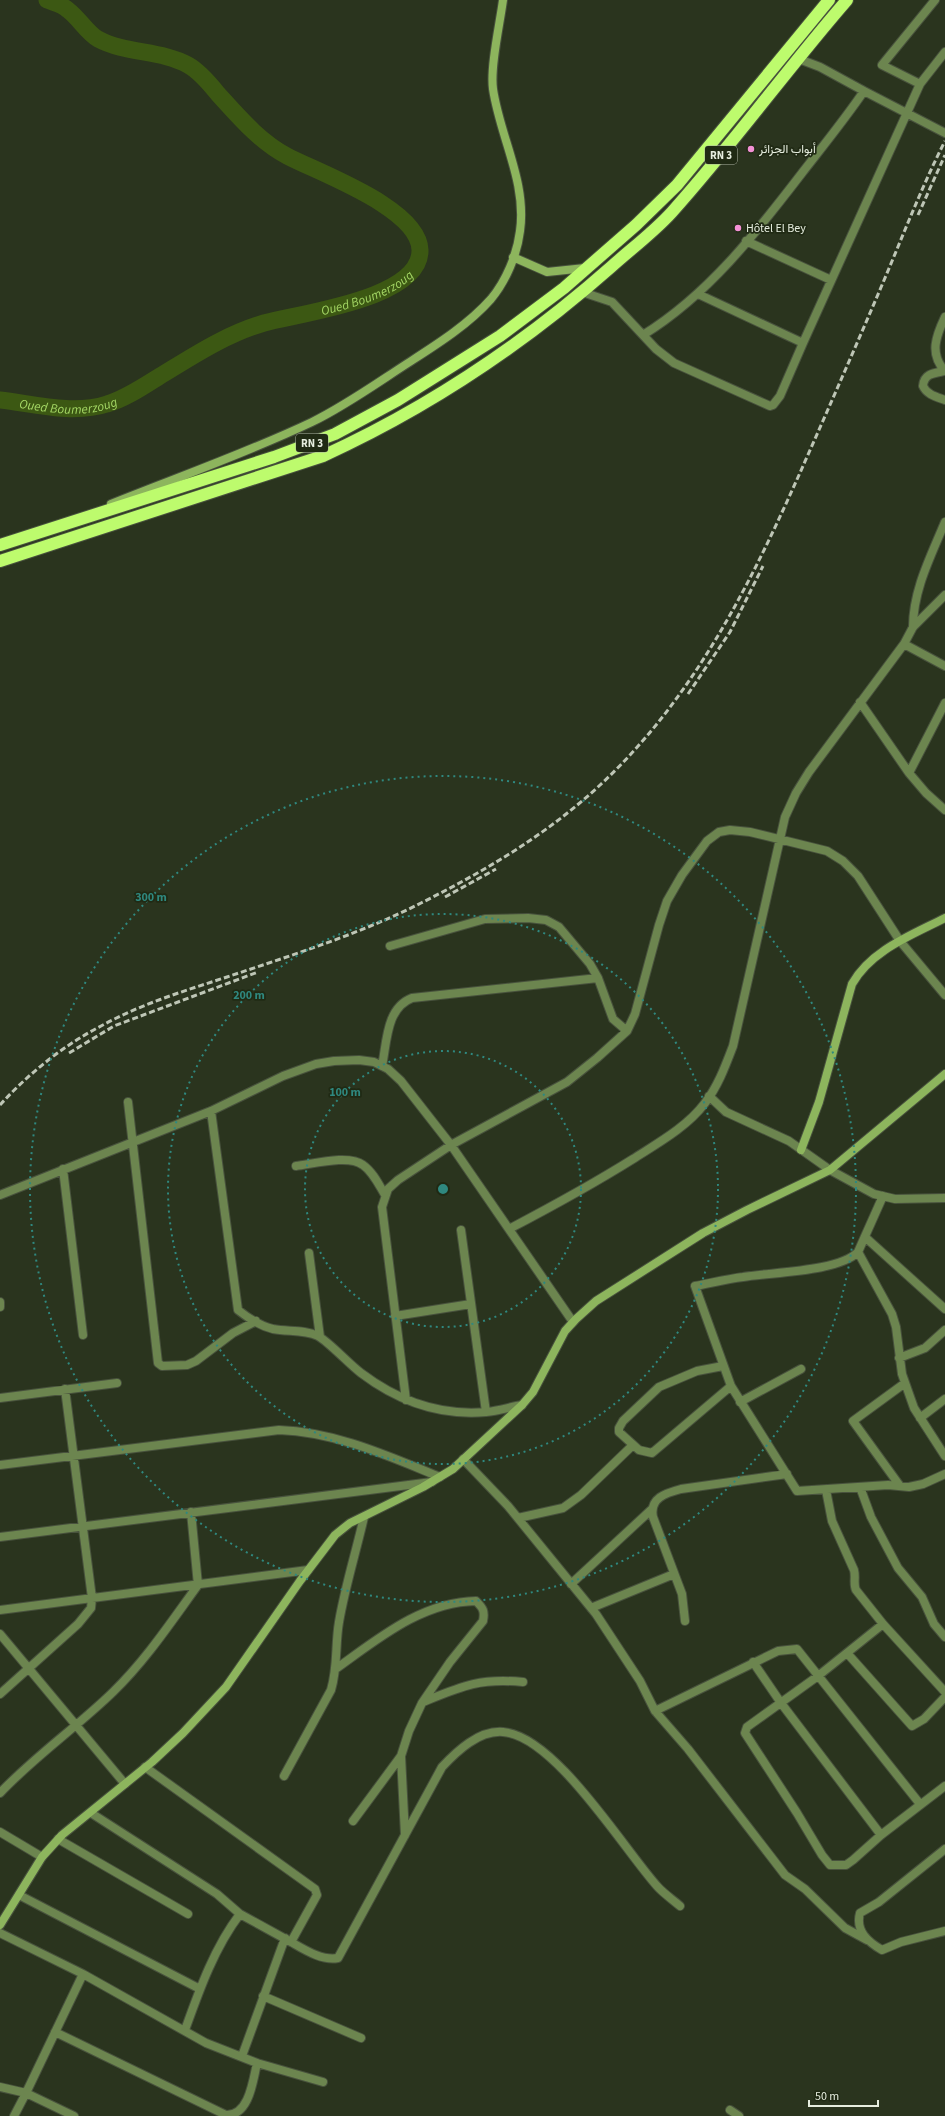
<svg xmlns="http://www.w3.org/2000/svg" width="945" height="2116" font-family="'Source Sans 3',Vazirmatn,sans-serif">
	<style>
		.lines { fill: none; stroke-linecap: round; stroke-linejoin: round }
		.river { stroke: #3c5813; stroke-width: 17 }
		.street-casing { stroke: #48523d; stroke-width: 10 }
		.secondary-casing { stroke: #48523d; stroke-width: 10 }
		.highway-casing { stroke: #48523d; stroke-width: 14 }
		.street { stroke: #6c854f; stroke-width: 8 }
		.secondary { stroke: #8db55d; stroke-width: 8 }
		.highway { stroke: #bdfb6d; stroke-width: 12 }
		.rail { stroke: #bec6b6; stroke-width: 3; stroke-dasharray: 6 3; stroke-linecap: butt }
		.ring { fill: none; stroke: #2f887f; stroke-width: 2; stroke-dasharray: 2 4 }
		.poi-dot { fill: #f391d5; stroke: #202a14; stroke-width: 1.5 }
		.labels { text-anchor: middle; stroke-width: 3.5; stroke-linejoin: round; paint-order: stroke }
		.shield { fill: #202a14; stroke: #abb2a2; stroke-width: 1 }
		.shield-label { font-size: 11px; font-weight: bold; fill: #e6eddf }
		.poi-label { font-size: 12px; fill: #e6eddf; stroke: #202a14; text-anchor: start }
		.water-label { font-size: 13px; font-style: italic; fill: #a3d664; stroke: #202a14 }
		.centre { fill: #2f887f; stroke: #202a14; stroke-width: 2 }
		.ring-label { font-size: 12px; text-anchor: middle; font-weight: bold; fill: #2f887f; stroke: #202a14; stroke-width: 3.5; stroke-linejoin: round; paint-order: stroke }
	</style>
	<rect width="100%" height="100%" fill="#2a341e"/>
	<g class="lines">
		<path class="river" id="s1" d="M0,400C34,404 73,415 107,404C125,399 144,386 160,376C193,356 226,334 264,323C300,313 421,299 420,250C419,208 319,173 287,156C259,141 239,117 218,94C210,84 199,71 188,65C161,50 126,54 98,39C87,33 79,18 68,10C63,5 54,3 47,0"/>
		<g class="street-casing">
			<path id="street" d="M799,59L820,67L864,91
				M920,84L882,65L935,0
				M746,241L831,280
				M582,292L612,302L656,349L674,363L770,406L773,405L780,396L803,343L920,84L945,52
				M698,294L803,343
				M945,317C936,336 929,354 945,371
				M643,335C708,295 756,233 802,173C823,146 845,119 864,91L945,133
				M945,371C935,373 924,373 923,386C927,395 937,397 945,400
				M945,595L913,627L904,644L945,666
				M913,627C913,590 931,556 945,522
				M860,702L909,773
				M945,703L909,773L926,793L945,810
				M390,946L485,919L528,918L546,920L559,927L590,964L598,978L613,1019L627,1031
				M382,1066C387,1042 386,1008 412,998L598,978
				M709,1096L726,1112L789,1141L830,1170L874,1194L895,1199L945,1198
				M128,1102L158,1363L162,1366L187,1365L196,1361L233,1333L256,1321
				M211,1111L238,1310C248,1318 261,1326 273,1329C288,1332 304,1329 318,1336C329,1342 349,1364 361,1373C398,1401 440,1416 486,1412C498,1411 510,1407 522,1405
				M296,1166C313,1164 349,1154 363,1165C373,1172 379,1185 385,1195
				M63,1169L83,1335
				M0,1195L211,1111L283,1076L316,1064L334,1061L359,1060L374,1062L388,1069L401,1081L451,1145L573,1322
				M883,1196L858,1252C838,1272 772,1272 743,1277C727,1279 711,1283 695,1286L731,1386L797,1491L888,1485L909,1487L923,1484L945,1474
				M509,1229C551,1207 593,1184 633,1159C658,1143 687,1127 705,1103C718,1086 725,1067 733,1046L785,817L796,793L809,772L904,644
				M461,1230L486,1412
				M865,1237L945,1309
				M858,1252L892,1314L896,1327L902,1374L914,1408L945,1456
				M309,1253L320,1337
				M0,1302V1307
				M395,1316L471,1304
				M899,1358L925,1348L945,1330
				M723,1366L697,1371L659,1387L623,1421L619,1428V1432L639,1450L652,1453L731,1386
				M0,1398L117,1383
				M406,1400L382,1207L388,1189L398,1180L451,1145L567,1082L597,1058L627,1031L635,1014L659,925L667,901L682,875L707,841L719,832L730,830L750,832L827,851L843,861L858,876L900,941L945,995
				M740,1402L801,1369
				M920,1418L945,1399
				M463,1459L508,1506L596,1614L640,1681L655,1711L688,1749L785,1875L805,1889L845,1928L867,1940
				M0,1465L279,1430C336,1432 388,1456 440,1477
				M900,1486L853,1421L905,1383
				M860,1487L871,1517L898,1568L922,1597L934,1624L945,1637
				M826,1490L832,1521L854,1570C856,1577 853,1584 856,1590L883,1624L945,1692
				M518,1518L563,1508L581,1495L633,1445
				M0,1537L432,1482
				M571,1584L651,1510
				M591,1608L674,1574
				M0,1610L308,1570
				M685,1621L682,1594L653,1517C649,1498 666,1493 681,1489L787,1474
				M883,1624L818,1676L747,1727L745,1733L797,1813L822,1855L830,1865H846L853,1860L881,1835L945,1786
				M0,1634L125,1784
				M847,1653L912,1726L924,1719L945,1697
				M753,1662L781,1703L881,1835
				M337,1668C379,1638 422,1602 476,1601C483,1608 485,1611 483,1621L450,1662L422,1703L409,1731L401,1756L405,1835
				M0,1694L78,1624L91,1608L92,1598L65,1389
				M423,1702C462,1686 479,1678 523,1682
				M655,1711L778,1651L797,1649L920,1804
				M284,1776L331,1690C338,1667 335,1645 339,1622C345,1587 356,1552 364,1517
				M0,1793C35,1756 77,1727 113,1692C146,1660 171,1622 198,1585L191,1512
				M91,1813L217,1894L240,1914L291,1942L317,1895L315,1889L145,1767
				M353,1821L401,1756
				M0,1832L42,1857
				M58,1839L188,1914
				M945,1849L879,1902L860,1913C855,1931 868,1942 882,1950L901,1942L945,1931
				M19,1895L200,1989
				M0,1933L83,1974L206,2043L257,2063L323,2082
				M291,1942C305,1950 322,1961 338,1958L442,1767C457,1751 479,1730 503,1732C555,1736 623,1848 657,1886C663,1893 672,1899 680,1906
				M263,1996L361,2038
				M185,2030C199,1991 214,1948 240,1914
				M55,2032L226,2115C249,2116 253,2081 257,2063
				M242,2056L285,1938
				M0,2087L26,2093L83,1974
				M730,2110L739,2116
				M14,2116L26,2093L74,2116"/>
		</g>
		<g class="secondary-casing">
			<path id="secondary" d="M513,257L547,272L585,268
				M111,504C178,477 247,453 312,422C345,406 377,383 408,363C436,345 468,325 491,299C506,281 517,255 520,231C527,182 500,137 493,89C490,67 500,23 503,0
				M801,1150L819,1102L852,984C871,950 912,935 945,918
				M0,1925L42,1857L62,1835L152,1762L183,1733L226,1687L300,1581L335,1535L350,1523L423,1487L453,1469L522,1405L533,1392L565,1331L576,1319L596,1301L703,1233L747,1210L830,1170L945,1074"/>
		</g>
		<g class="highway-casing">
			<path id="highway" d="M0,545L274,457L335,434L398,400L500,336L564,288L636,225L677,185L829,0
				M0,561L323,456C428,408 525,343 611,267C631,249 654,232 672,212C733,144 787,69 847,0"/>
		</g>
		<use href="#street" class="street"/>
		<use href="#secondary" class="secondary"/>
		<use href="#highway" class="highway"/>
		<path class="rail" d="M918,215L945,155
			M688,694L730,632L763,566
			M445,897L496,869
			M69,1053L114,1026L258,972
			M0,1105C28,1074 64,1045 101,1026C141,1004 184,991 227,977C292,955 360,934 421,903C485,871 546,835 599,786C692,700 748,589 799,475C826,414 853,353 879,292C901,241 920,190 945,141"/>
	</g>
	<g class="ring">
		<circle cx="443" cy="1189" r="138"/>
		<circle cx="443" cy="1189" r="275"/>
		<circle cx="443" cy="1189" r="413"/>
	</g>
	<g class="poi-dot">
		<circle cx="751" cy="149" r="4"/>
		<circle cx="738" cy="228" r="4"/>
	</g>
	<g class="labels">
		<g class="shield">
			<rect x="705" y="146" width="32" height="18" rx="3"/>
			<rect x="296" y="434" width="32" height="18" rx="3"/>
		</g>
		<g class="shield-label">
			<text x="721" y="159">RN 3</text>
			<text x="312" y="447">RN 3</text>
		</g>
		<g class="poi-label">
			<text x="759" y="153">أبواب الجزائر</text>
			<text x="746" y="232">Hôtel El Bey</text>
		</g>
		<g class="water-label">
			<text dy="5" stroke="none"><textPath href="#s1" startOffset="393">Oued Boumerzoug</textPath></text>
			<text dy="5" stroke="none"><textPath href="#s1" startOffset="69">Oued Boumerzoug</textPath></text>
		</g>
	</g>
	<circle cx="443" cy="1189" r="6" class="centre"/>
	<g class="ring-label">
		<text x="151" y="901">300 m</text>
		<text x="249" y="999">200 m</text>
		<text x="345" y="1096">100 m</text>
	</g>
	<path d="M809 2100v6h69v-6" fill="none" stroke="#e6eddf" stroke-width="2"/>
	<text x="815" y="2100" font-size="12" fill="#e6eddf" stroke="#202a14" stroke-width="3" paint-order="stroke">50 m</text>
</svg>
